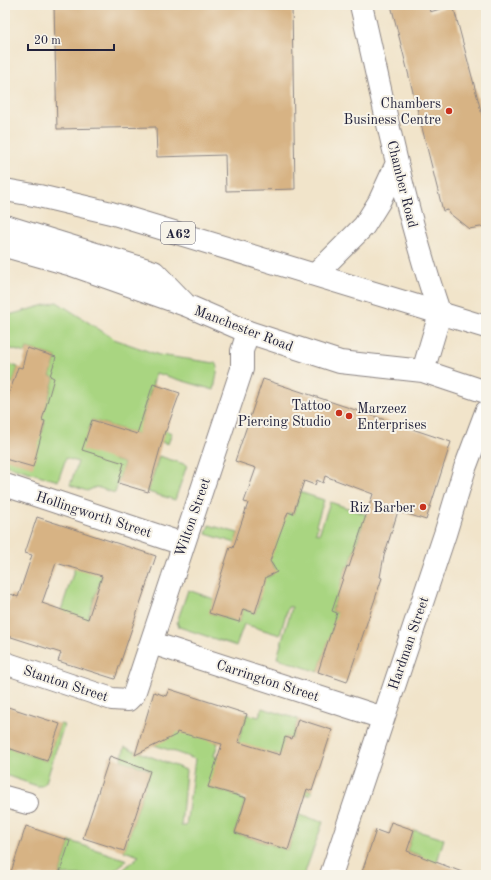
<svg xmlns="http://www.w3.org/2000/svg" width="491" height="880" font-family="'Old Standard TT',serif">
	<style>
		.green { fill: #a9d581; stroke: #667c5e }
		.building { fill: #d7b384; fill-rule: evenodd }
		.lines { fill: none; stroke-linecap: round; stroke-linejoin: round }
		.minor-casing { stroke: #8a8382; stroke-width: 24 }
		.tertiary-casing { stroke: #8a8382; stroke-width: 24 }
		.trunk-casing { stroke: #8a8382; stroke-width: 24 }
		.minor { stroke: #fff; stroke-width: 22 }
		.tertiary { stroke: #fff; stroke-width: 22 }
		.trunk { stroke: #fff; stroke-width: 22 }
		.poi-dot { fill: #c8321e; stroke: #f7f3e8; stroke-width: 1.5 }
		.labels { text-anchor: middle; stroke-width: 4; stroke-linejoin: round; paint-order: stroke }
		.shield { fill: #f7f3e8; stroke: #62616f; stroke-width: 1 }
		.shield-label { font-size: 13px; font-weight: bold; fill: #22223b }
		.poi-label { font-size: 14px; fill: #22223b; stroke: #f7f3e8; text-anchor: end }
		.street-label { font-size: 14px; fill: #22223b; stroke: #f7f3e8 }
	</style>
	<rect width="100%" height="100%" fill="#f7f3e8"/>
	<filter id="ink" filterUnits="userSpaceOnUse"><feTurbulence type="fractalNoise" baseFrequency=".025" numOctaves="2"/><feDisplacementMap in="SourceGraphic" scale="8" xChannelSelector="R" yChannelSelector="G"/><feConvolveMatrix kernelMatrix="1 2 1 2 8 2 1 2 1" color-interpolation-filters="sRGB"/></filter>
	<filter id="wash" filterUnits="userSpaceOnUse"><feTurbulence type="fractalNoise" baseFrequency=".012" numOctaves="4" result="noise"/><feDisplacementMap in="SourceGraphic" scale="16" xChannelSelector="R" yChannelSelector="G"/><feGaussianBlur stdDeviation="0.9" result="paint"/><feColorMatrix in="noise" values="0 0 0 0 0 0 0 0 0 0 0 0 0 0 0 0 0 1.4 0 .05"/><feComposite in="paint" operator="in"/></filter>
	<g filter="url(#wash)">
		<rect width="100%" height="100%" fill="#f1e4ca"/>
		<path class="green" d="M57,302L114,339L159,355L215,363L218,367L214,390L156,373L141,422L172,433L168,444L92,420L88,432L119,442L114,460L124,463L115,493L96,487L87,491L70,485L78,462L66,458L58,481L5,465V459L29,430L42,433L45,421L33,417L48,399L54,378L50,376L56,357L27,348L25,353L5,347V316Z
			M5,363L18,367L13,383L5,381Z
			M159,456L187,465L175,500L148,492Z
			M253,477L324,500L316,525L318,526L316,533L319,534L330,502L394,524L390,535L362,526L349,567L347,566L340,587L375,599L373,604L338,593L332,611L338,613L318,672L277,658L292,607H288L280,635L244,624L236,646L179,627L177,622L188,590L214,599L210,613L239,622L243,609L255,613L260,598L252,595L262,575L268,577L273,574L275,569L271,562L266,561L265,552L206,534L209,525L238,533L236,539L266,549L282,510L293,514L298,500L287,496L288,491L252,479Z
			M80,552L107,561L78,647L52,638Z
			M165,695L166,696L175,730L215,739L214,742L218,743L214,756L226,760L236,749L247,714L259,717L262,708L298,719L292,739L285,737L283,744L288,757L274,753L267,776L312,791L310,795L208,787L235,795L245,801L235,833L288,850L299,815L323,822L304,875H117L139,856L124,851L150,770L121,760L125,747L186,770L181,826H186L195,759L140,740L155,728Z
			M60,724L64,725L46,782L42,786H37L5,775V747L47,761Z
			M414,830L444,839L433,875H416L422,856L407,851Z
			M70,841L127,860L109,875H59Z"/>
		<g id="blocks">
			<path class="building" d="M54,5H292L295,189L226,191L225,155L157,157L156,127L57,129Z
				M391,5H428L430,12L453,5L486,130V226L469,229L449,213L448,210L443,211Z
				M27,348L56,357L50,376L54,378L42,420L45,421L33,467L5,459V406L18,367L22,368Z
				M263,379L451,442L426,520L398,511L384,556L380,577L382,578L347,682L318,672L337,613L332,611L347,566L349,567L373,494L325,476L323,483L317,480L315,485L304,481L293,514L288,512L270,561L277,572L266,577L255,613L243,609L239,622L209,613L230,547L233,548L248,503L244,502L256,468L235,461Z
				M153,384L180,393L166,431H165L148,492L118,483L124,463L82,450L92,420L137,434Z
				M37,517L156,556L115,679L58,661L61,653L5,635V613L11,594L18,597L32,555L25,553ZM56,563L102,576L88,619L42,603Z
				M169,689L247,714L238,742L280,755L285,737L292,739L298,719L332,730L312,791L307,789L288,850L235,833L246,798L208,787L222,744L177,732L176,735L135,755L154,692L166,696Z
				M5,706L60,724L47,761L5,747Z
				M110,756L150,771L124,851L83,838Z
				M391,822L414,830L407,851L462,872L461,875H361L376,830L387,834Z
				M26,826L70,841L59,875H10Z"/>
		</g>
	</g>
	<g filter="url(#ink)">
		<use href="#blocks" fill-opacity="0" stroke="#8a8382" stroke-width="1"/>
		<g class="lines">
			<g class="minor-casing">
				<path id="minor" d="M5,485L183,544
					M152,643L383,718
					M5,663L112,699L128,700L134,694L242,369V351L248,332
					M5,797L27,803
					M331,875L445,534L465,468L486,412"/>
			</g>
			<g class="tertiary-casing">
				<path id="tertiary" d="M361,5C385,108 405,213 440,314
					M316,274L364,226L379,202L397,163"/>
			</g>
			<g class="trunk-casing">
				<path id="trunk" d="M5,190L39,196L111,213L486,327
					M5,226L154,272L184,303
					M5,246L72,265L188,306L248,332L340,362L423,371L486,392
					M423,371L440,314"/>
			</g>
			<use href="#minor" class="minor"/>
			<use href="#tertiary" class="tertiary"/>
			<use href="#trunk" class="trunk"/>
		</g>
	</g>
	<g class="poi-dot">
		<circle cx="449" cy="111" r="4"/>
		<circle cx="339" cy="413" r="4"/>
		<circle cx="349" cy="416" r="4"/>
		<circle cx="423" cy="507" r="4"/>
	</g>
	<g class="labels">
		<rect class="shield" x="161" y="222" width="34" height="22" rx="3"/>
		<g class="shield-label">
			<text x="178" y="238">A62</text>
		</g>
		<g class="poi-label">
			<text x="441" y="108">Chambers<tspan x="441" dy="16">Business Centre</tspan></text>
			<text x="331" y="410">Tattoo<tspan x="331" dy="16">Piercing Studio</tspan></text>
			<text x="357" y="413" text-anchor="start">Marzeez<tspan x="357" dy="16">Enterprises</tspan></text>
			<text x="415" y="512">Riz Barber</text>
		</g>
		<g class="street-label">
			<text transform="translate(403 184) rotate(76)" y="5">Chamber Road</text>
			<text transform="translate(244 328) rotate(21)" y="5">Manchester Road</text>
			<text transform="translate(94 514) rotate(18)" y="5">Hollingworth Street</text>
			<text transform="translate(192 517) rotate(-71)" y="5">Wilton Street</text>
			<text transform="translate(408 643) rotate(-71)" y="5">Hardman Street</text>
			<text transform="translate(268 680) rotate(18)" y="5">Carrington Street</text>
			<text transform="translate(66 683) rotate(18)" y="5">Stanton Street</text>
		</g>
	</g>
	<rect width="491" height="880" fill="none" stroke="#f7f3e8" stroke-width="20"/>
	<path d="M28 44v6h86v-6" fill="none" stroke="#22223b" stroke-width="2"/>
	<text x="34" y="44" font-size="12" fill="#22223b" stroke="#f7f3e8" stroke-width="3" paint-order="stroke">20 m</text>
</svg>
